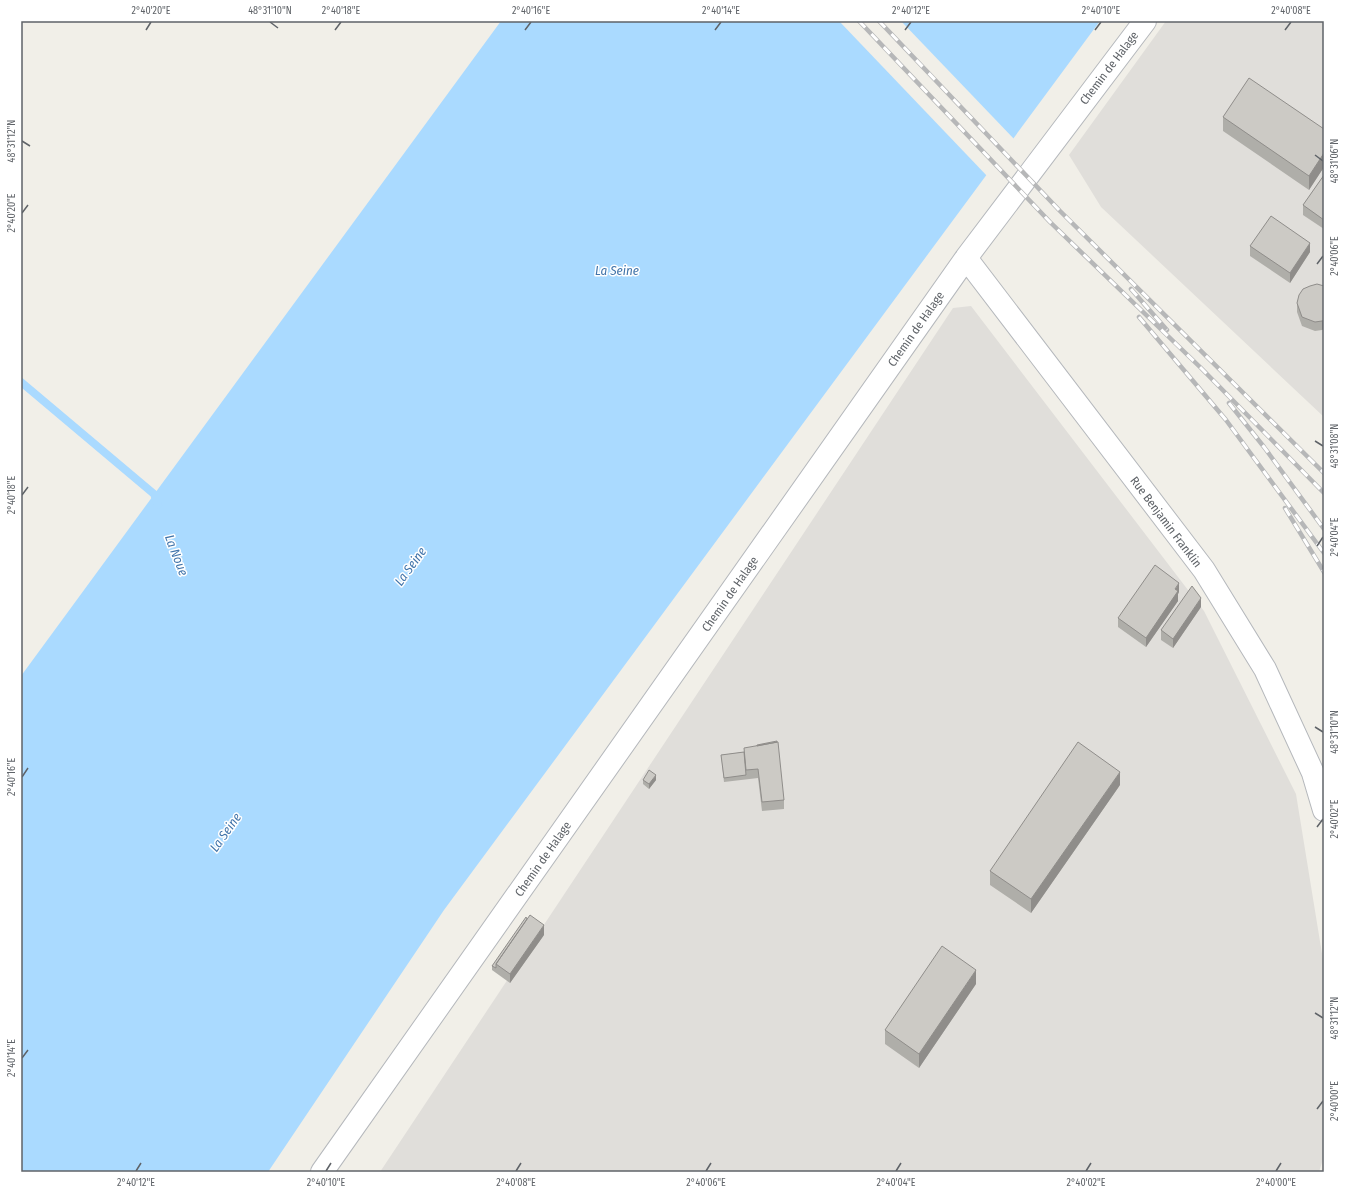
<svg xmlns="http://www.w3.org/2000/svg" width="1345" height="1193" font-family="'Fira Sans Condensed',sans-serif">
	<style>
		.industrial { fill: #e0deda }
		.water { fill: #aadaff }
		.pier { fill: #f1efe8 }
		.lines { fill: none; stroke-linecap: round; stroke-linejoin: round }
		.stream { stroke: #aadaff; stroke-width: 8 }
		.street-casing { stroke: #b5b8bc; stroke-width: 24 }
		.street { stroke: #fff; stroke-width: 22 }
		.rail-casing { stroke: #b6b7b8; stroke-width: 4.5 }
		.rail { stroke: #fff; stroke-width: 3; stroke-dasharray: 9; stroke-linecap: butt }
		.wall { fill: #afaea9 }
		.shaded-wall { fill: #8f8d8a }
		.building { fill: #cccac5; stroke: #8f8d8a }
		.ticks { fill: none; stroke: #5f6368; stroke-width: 1.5 }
		.labels { text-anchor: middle; stroke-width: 3; stroke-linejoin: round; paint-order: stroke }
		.street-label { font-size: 12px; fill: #5f6368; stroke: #fff }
		.water-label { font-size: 13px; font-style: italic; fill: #4174aa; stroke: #fff }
		.neatline { fill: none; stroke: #5f6368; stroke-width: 1.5 }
		.ticks-label { font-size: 10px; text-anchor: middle; fill: #5f6368 }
	</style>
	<rect width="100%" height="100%" fill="#f1efe8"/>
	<path class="industrial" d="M1166,21H1324V417L1101,207L1069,155Z
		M971,306L1204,611L1296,794L1324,966V1156L1319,1172H380L953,308Z"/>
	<path class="water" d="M501,21H1100L444,910L268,1172H21V676Z"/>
	<path class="pier" d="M839,21H901L1015,140L988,177Z"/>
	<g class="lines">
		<path class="stream" d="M21,382L154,494L158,505"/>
		<g class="street-casing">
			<path id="street" d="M966,258L1204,570L1265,669L1313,773L1324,810
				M322,1172L966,258L1145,21"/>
		</g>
		<use href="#street" class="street"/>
		<g class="rail-casing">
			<path id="rail" d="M859,21L1050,222L1201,368L1324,493
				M879,21L1060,211L1324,473
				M1131,289L1167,330
				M1139,317L1226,420L1324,553
				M1229,403L1264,447L1324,529
				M1285,508L1324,572"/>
		</g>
		<use href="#rail" class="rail"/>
	</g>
	<path class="wall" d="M1223,117L1324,129V167L1309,190L1223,131Z
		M1324,175V229L1303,215V205Z
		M1250,246L1310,252L1290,283L1250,256Z
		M1324,286L1322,330L1315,331L1302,326L1297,312V303Z
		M1179,592L1178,594V601L1146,647L1118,627V618Z
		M1201,607L1173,648L1161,640V630Z
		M744,748L784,800V809L762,811L758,778L724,782L721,755L744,752Z
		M643,780H656L649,789L643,784Z
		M1120,785L1031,913L990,885V871Z
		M544,935L510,983L492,970V966Z
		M976,984L919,1068L885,1044V1030Z"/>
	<path class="shaded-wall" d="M1324,153V167L1309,190V176Z
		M1310,243V252L1290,283V273Z
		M1324,320V329L1322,330V321Z
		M1179,583V592L1178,594V601L1146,647V638Z
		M1201,598V607L1173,648V639Z
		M1120,772V785L1031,913V899Z
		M656,775V780L649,789V784Z
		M544,925V935L510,983V974Z
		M976,970V984L919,1068V1054Z"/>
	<path class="building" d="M1249,78L1324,129V153L1309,176L1223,117Z
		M1324,175V220L1303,205Z
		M1271,216L1310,243L1290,273L1250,246Z
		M1317,284L1324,286V320L1322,321L1315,322L1302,317L1297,303L1299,295L1303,289L1310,286Z
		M1155,565L1179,583L1175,589L1178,591L1146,638L1118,618Z
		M1192,586L1201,598L1173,639L1161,630Z
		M777,741V742L757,746V745Z
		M778,742L784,800L762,802L758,769L746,770L744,748Z
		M1078,742L1120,772L1031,899L990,871Z
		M744,752L746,775L724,778L721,755Z
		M649,770L656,775L649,784L643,780Z
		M530,915L544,925L510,974L496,964Z
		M526,917L527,919L496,964V968L492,966Z
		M942,946L976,970L919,1054L885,1030Z"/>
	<path class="ticks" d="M270,22L278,28M146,30L151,22M335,30L341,22M525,30L531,22M715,30L721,22M905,30L911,22M1095,30L1101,22M1285,30L1291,22M22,141L30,146M1315,155L1323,161M22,213L28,205M1317,264L1323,256M1315,441L1323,446M22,495L28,487M1317,546L1323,537M1315,727L1323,732M22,777L28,768M1317,827L1323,819M1315,1013L1323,1018M22,1058L28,1050M1317,1109L1323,1101M136,1171L141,1163M326,1171L331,1163M516,1171L521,1163M706,1171L711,1163M896,1171L901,1163M1086,1171L1091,1163M1276,1171L1281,1163"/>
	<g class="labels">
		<g class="street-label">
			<text transform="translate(1109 68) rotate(-53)" y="4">Chemin de Halage</text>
			<text transform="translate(916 329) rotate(-55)" y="4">Chemin de Halage</text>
			<text transform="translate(1166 522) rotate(53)" y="4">Rue Benjamin Franklin</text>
			<text transform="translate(730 594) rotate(-55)" y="4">Chemin de Halage</text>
			<text transform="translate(543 859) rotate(-55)" y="4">Chemin de Halage</text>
		</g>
		<g class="water-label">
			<text x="617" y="275">La Seine</text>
			<text transform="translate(177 555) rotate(69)" y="5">La Noue</text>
			<text transform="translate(410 566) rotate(-54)" y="5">La Seine</text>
			<text transform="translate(225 832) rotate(-55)" y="5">La Seine</text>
		</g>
	</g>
	<rect width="1345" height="1193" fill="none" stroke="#ffffff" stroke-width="44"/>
	<rect x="22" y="22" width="1301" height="1149" class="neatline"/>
	<g class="ticks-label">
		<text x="151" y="14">2°40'20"E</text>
		<text x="270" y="14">48°31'10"N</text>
		<text x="341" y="14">2°40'18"E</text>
		<text x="531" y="14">2°40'16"E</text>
		<text x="721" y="14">2°40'14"E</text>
		<text x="911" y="14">2°40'12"E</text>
		<text x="1101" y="14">2°40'10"E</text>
		<text x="1291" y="14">2°40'08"E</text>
		<text transform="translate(11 141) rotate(-90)" y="4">48°31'12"N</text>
		<text transform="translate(1334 161) rotate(-90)" y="4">48°31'06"N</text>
		<text transform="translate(11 213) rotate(-90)" y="4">2°40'20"E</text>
		<text transform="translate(1334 256) rotate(-90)" y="4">2°40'06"E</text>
		<text transform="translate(1334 446) rotate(-90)" y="4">48°31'08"N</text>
		<text transform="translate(11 495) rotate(-90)" y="4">2°40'18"E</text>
		<text transform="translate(1334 537) rotate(-90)" y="4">2°40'04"E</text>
		<text transform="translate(1334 732) rotate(-90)" y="4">48°31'10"N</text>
		<text transform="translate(11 777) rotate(-90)" y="4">2°40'16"E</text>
		<text transform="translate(1334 819) rotate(-90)" y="4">2°40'02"E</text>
		<text transform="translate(1334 1018) rotate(-90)" y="4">48°31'12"N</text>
		<text transform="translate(11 1058) rotate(-90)" y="4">2°40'14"E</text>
		<text transform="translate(1334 1101) rotate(-90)" y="4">2°40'00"E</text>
		<text x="136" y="1186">2°40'12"E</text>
		<text x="326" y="1186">2°40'10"E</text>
		<text x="516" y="1186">2°40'08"E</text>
		<text x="706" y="1186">2°40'06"E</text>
		<text x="896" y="1186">2°40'04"E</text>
		<text x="1086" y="1186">2°40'02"E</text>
		<text x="1276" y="1186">2°40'00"E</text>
	</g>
</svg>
